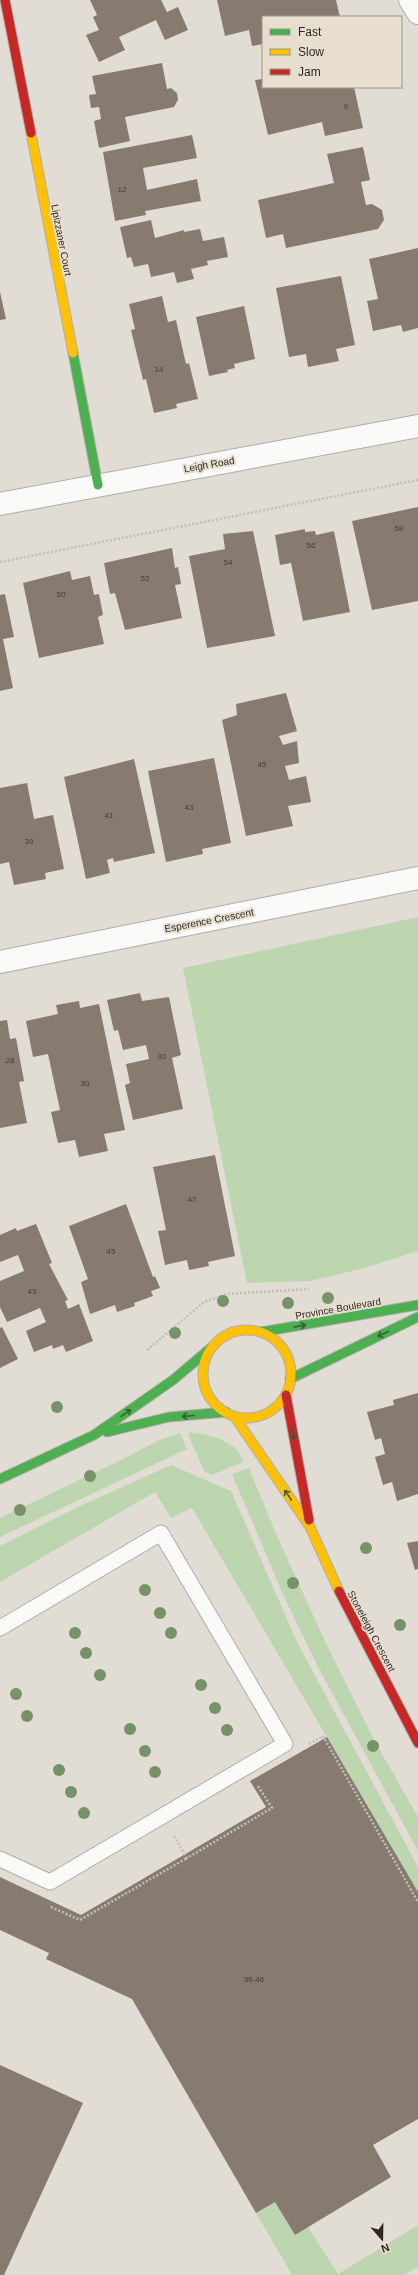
<svg xmlns="http://www.w3.org/2000/svg" width="418" height="2275" font-family="Arial,sans-serif">
	<style>
		.green { fill: #bdd6b0 }
		.building { fill: #877b70 }
		.lines { fill: none; stroke-linecap: round; stroke-linejoin: round }
		.lane-casing { stroke: #b0ada7; stroke-width: 17 }
		.street-casing { stroke: #b0ada7; stroke-width: 24 }
		.fast-casing { stroke: #b0ada7; stroke-width: 11 }
		.slow-casing { stroke: #b0ada7; stroke-width: 11 }
		.jam-casing { stroke: #b0ada7; stroke-width: 11 }
		.path { stroke: #c0bfbb; stroke-width: 2.5; stroke-dasharray: 2 2; stroke-linecap: butt }
		.lane { stroke: #fafaf9; stroke-width: 15 }
		.street { stroke: #fafaf9; stroke-width: 22 }
		.fast { stroke: #4caf50; stroke-width: 9 }
		.slow { stroke: #ffc107; stroke-width: 9 }
		.jam { stroke: #c62828; stroke-width: 9 }
		.tree { fill: #779268 }
		.oneway { stroke: #395f36 }
		.labels { text-anchor: middle; stroke-width: 4; stroke-linejoin: round; paint-order: stroke }
		.number-label { font-size: 8px; fill: #443e37 }
		.street-label { font-size: 10px; fill: #2d2a24; stroke: #e7decf }
	</style>
	<rect width="100%" height="100%" fill="#e1ddd5"/>
	<path class="green" d="M418,917V1251L365,1268L310,1281L247,1283L183,968Z
		M190,1432C207,1434 241,1442 243,1462L212,1475L204,1471L188,1434Z
		M180,1433L187,1449L0,1537V1518L123,1459L157,1441Z
		M171,1465L231,1491L297,1642L418,1867V1892L192,1508L171,1518L155,1492L0,1582V1546L78,1507Z
		M249,1468L277,1536L324,1639L374,1740L418,1817V1851L319,1669L285,1599L232,1474Z
		M275,2202L295,2235L308,2227L338,2274L418,2225V2267L404,2275H292L256,2213Z"/>
	<path class="building" d="M90,0H161L167,12L178,7L188,30L165,40L156,20L119,37L125,50L99,62L86,35L99,30L93,17L97,15Z
		M217,0H336L340,17H263V44L252,46L249,30L225,36Z
		M162,63L167,89L171,88L177,93L178,100L174,107L125,117L130,141L99,148L94,121L101,119L99,107L91,108L89,95L96,94L92,76Z
		M263,79V87H354L363,128L325,136L322,122L268,135L255,80Z
		M192,135L197,158L143,168L147,190L197,179L201,201L145,211L146,215L115,221L103,152Z
		M363,147L370,180L361,182L366,205L372,204L382,210L384,220L378,229L286,248L283,234L266,238L258,200L334,183L327,154Z
		M151,220L155,238L184,230V232L200,229L203,241L224,237L228,257L207,261L208,265L191,269L194,279L177,283L174,272L151,277L148,264L134,267L131,257L127,258L120,227Z
		M418,248V328L403,332L401,325L373,331L367,301L378,299L369,259Z
		M341,276L355,345L336,349L339,361L308,367L306,354L289,357L276,288Z
		M0,292L6,319L0,320Z
		M162,296L168,322L176,320L186,364L189,363L198,399L176,404L177,408L154,413L146,379L143,380L131,330L135,329L129,304Z
		M244,306L255,359L234,364L235,368L227,370L228,372L209,376L196,317Z
		M418,507V601L372,610L352,521Z
		M305,529V532L315,531L316,535L334,531L350,612L303,621L291,563L280,565L275,535Z
		M253,531L275,636L207,648L189,556L225,549L223,534Z
		M172,548L175,568L178,567L181,584L175,585L182,618L125,630L115,593L110,594L104,563Z
		M70,571L72,580L90,576L94,595L99,594L103,615L98,617L104,644L39,658L23,583Z
		M5,594L14,637L3,639L13,688L0,691V595Z
		M286,693L297,731L279,736L283,745L297,741L299,763L285,766L289,780L306,776L311,802L288,806L293,826L246,836L222,720L237,715L236,704Z
		M214,758L231,843L202,849L203,854L166,862L148,771Z
		M134,759L155,853L114,862L113,858L107,860L110,873L86,879L64,777Z
		M27,783L34,819L53,815L64,869L45,873L46,879L14,885L9,862L0,864V788Z
		M140,993L142,1001L169,997L181,1055L172,1058L183,1109L133,1120L125,1085L130,1083L126,1064L149,1059L146,1045L123,1050L118,1030L114,1031L107,1000Z
		M79,1001L80,1008L99,1004L125,1130L104,1134L108,1151L79,1157L75,1140L58,1143L51,1112L60,1110L48,1054L33,1057L26,1021L58,1014L56,1005Z
		M7,1020L10,1039L16,1038L24,1081L19,1082L27,1123L0,1128V1021Z
		M215,1155L235,1256L208,1262L209,1266L189,1270L187,1260L165,1265L158,1231L166,1230L153,1167Z
		M126,1204L153,1277L155,1276L160,1288L151,1291L153,1296L134,1303L135,1306L117,1312L115,1305L90,1314L81,1282L88,1279L69,1226Z
		M36,1224L52,1263L49,1264L68,1300L65,1301L68,1309L79,1304L93,1341L66,1352L63,1345L53,1349L52,1345L34,1352L26,1331L46,1322L40,1308L7,1322L0,1307V1281L24,1271L18,1255L0,1262V1235L16,1228L17,1231Z
		M2,1327L18,1359L0,1368V1328Z
		M418,1393V1494L397,1501L392,1482L383,1485L375,1457L385,1454L381,1438L375,1440L367,1412L394,1405L393,1400Z
		M418,1541V1569L415,1570L407,1543Z
		M327,1737L418,1892V2119L373,2145L391,2177L295,2235L275,2202L256,2213L132,1999L46,1959L49,1953L0,1930V1877L81,1915L266,1807L250,1781Z
		M0,2065L83,2103L4,2275H0Z"/>
	<g class="lines">
		<g class="lane-casing">
			<path id="lane" d="M0,1628L161,1533L285,1744L50,1882L0,1859"/>
		</g>
		<g class="street-casing">
			<path id="street" d="M410,0L418,13
				M0,504L418,426
				M0,962L418,878"/>
		</g>
		<g class="fast-casing">
			<path id="fast" d="M73,353L98,485
				M261,1332L418,1305
				M290,1379L418,1317
				M107,1432L169,1417L226,1412
				M0,1479L94,1435L173,1380L212,1347"/>
		</g>
		<g class="slow-casing">
			<path id="slow" d="M31,133L73,353
				M203 1374a44 44 0 1 1 88 0a44 44 0 1 1-88 0Z
				M234,1416L310,1527L339,1591"/>
		</g>
		<g class="jam-casing">
			<path id="jam" d="M5,0L31,133
				M286,1395L309,1520
				M339,1591L418,1743"/>
		</g>
		<path class="path" d="M0,562L418,480
			M147,1350L204,1302L227,1294L309,1289
			M309,1744L323,1736L418,1902
			M174,1836L187,1858L272,1808L258,1786
			M51,1907L80,1920L187,1858"/>
		<use href="#lane" class="lane"/>
		<use href="#street" class="street"/>
		<use href="#fast" class="fast"/>
		<use href="#slow" class="slow"/>
		<use href="#jam" class="jam"/>
	</g>
	<g class="tree">
		<circle cx="328" cy="1298" r="6"/>
		<circle cx="223" cy="1301" r="6"/>
		<circle cx="288" cy="1303" r="6"/>
		<circle cx="175" cy="1333" r="6"/>
		<circle cx="57" cy="1407" r="6"/>
		<circle cx="90" cy="1476" r="6"/>
		<circle cx="20" cy="1510" r="6"/>
		<circle cx="366" cy="1548" r="6"/>
		<circle cx="293" cy="1583" r="6"/>
		<circle cx="145" cy="1590" r="6"/>
		<circle cx="160" cy="1613" r="6"/>
		<circle cx="400" cy="1625" r="6"/>
		<circle cx="75" cy="1633" r="6"/>
		<circle cx="171" cy="1633" r="6"/>
		<circle cx="86" cy="1653" r="6"/>
		<circle cx="100" cy="1675" r="6"/>
		<circle cx="201" cy="1685" r="6"/>
		<circle cx="16" cy="1694" r="6"/>
		<circle cx="215" cy="1708" r="6"/>
		<circle cx="27" cy="1716" r="6"/>
		<circle cx="130" cy="1729" r="6"/>
		<circle cx="227" cy="1730" r="6"/>
		<circle cx="373" cy="1746" r="6"/>
		<circle cx="145" cy="1751" r="6"/>
		<circle cx="59" cy="1770" r="6"/>
		<circle cx="155" cy="1772" r="6"/>
		<circle cx="71" cy="1792" r="6"/>
		<circle cx="84" cy="1813" r="6"/>
	</g>
	<defs><path id="oneway-shaft" d="M-6 0H5M1.5-3L5.5 0L1.5 3" fill="none" stroke-width="1.6" stroke-linecap="round" stroke-linejoin="round"/></defs>
	<g class="oneway">
		<use href="#oneway-shaft" transform="translate(300 1326) rotate(-10)"/>
		<use href="#oneway-shaft" transform="translate(383 1334) rotate(154)"/>
		<use href="#oneway-shaft" transform="translate(126 1413) rotate(-35)"/>
		<use href="#oneway-shaft" transform="translate(188 1416) rotate(175)"/>
		<use href="#oneway-shaft" transform="translate(293 1434) rotate(80)"/>
		<use href="#oneway-shaft" transform="translate(288 1495) rotate(-124)"/>
	</g>
	<g class="labels">
		<g class="number-label">
			<text x="346" y="109">9</text>
			<text x="122" y="192">12</text>
			<text x="159" y="372">14</text>
			<text x="399" y="531">58</text>
			<text x="311" y="548">56</text>
			<text x="228" y="565">54</text>
			<text x="145" y="581">52</text>
			<text x="61" y="597">50</text>
			<text x="262" y="767">45</text>
			<text x="189" y="810">43</text>
			<text x="109" y="818">41</text>
			<text x="29" y="844">39</text>
			<text x="162" y="1059">32</text>
			<text x="10" y="1063">28</text>
			<text x="85" y="1086">30</text>
			<text x="192" y="1202">47</text>
			<text x="111" y="1254">45</text>
			<text x="32" y="1294">43</text>
			<text x="254" y="1982">36-46</text>
		</g>
		<g class="street-label">
			<text transform="translate(62 240) rotate(79)" y="4">Lipizzaner Court</text>
			<text transform="translate(209 464) rotate(-10)" y="4">Leigh Road</text>
			<text transform="translate(209 920) rotate(-11)" y="4">Esperence Crescent</text>
			<text transform="translate(338 1308) rotate(-10)" y="4">Province Boulevard</text>
			<text transform="translate(372 1631) rotate(62)" y="4">Stoneleigh Crescent</text>
		</g>
	</g>
	<rect x="262" y="16" width="140" height="72" fill="#e7decf" stroke="#9d968b"/>
	<rect x="270" y="29" width="20" height="6" fill="#4caf50" stroke="#9d968b"/>
	<text x="298" y="36" font-size="12" fill="#2d2a24">Fast</text>
	<rect x="270" y="49" width="20" height="6" fill="#ffc107" stroke="#9d968b"/>
	<text x="298" y="56" font-size="12" fill="#2d2a24">Slow</text>
	<rect x="270" y="69" width="20" height="6" fill="#c62828" stroke="#9d968b"/>
	<text x="298" y="76" font-size="12" fill="#2d2a24">Jam</text>
	<g transform="translate(382 2239) rotate(160)" stroke="#e7decf" stroke-width="3" paint-order="stroke">
	<path d="M0-3L7 15L0 10L-7 15Z" fill="#2d2a24"/>
	<text y="-6" font-size="11" font-weight="bold" text-anchor="middle" fill="#2d2a24">N</text>
	</g>
</svg>
